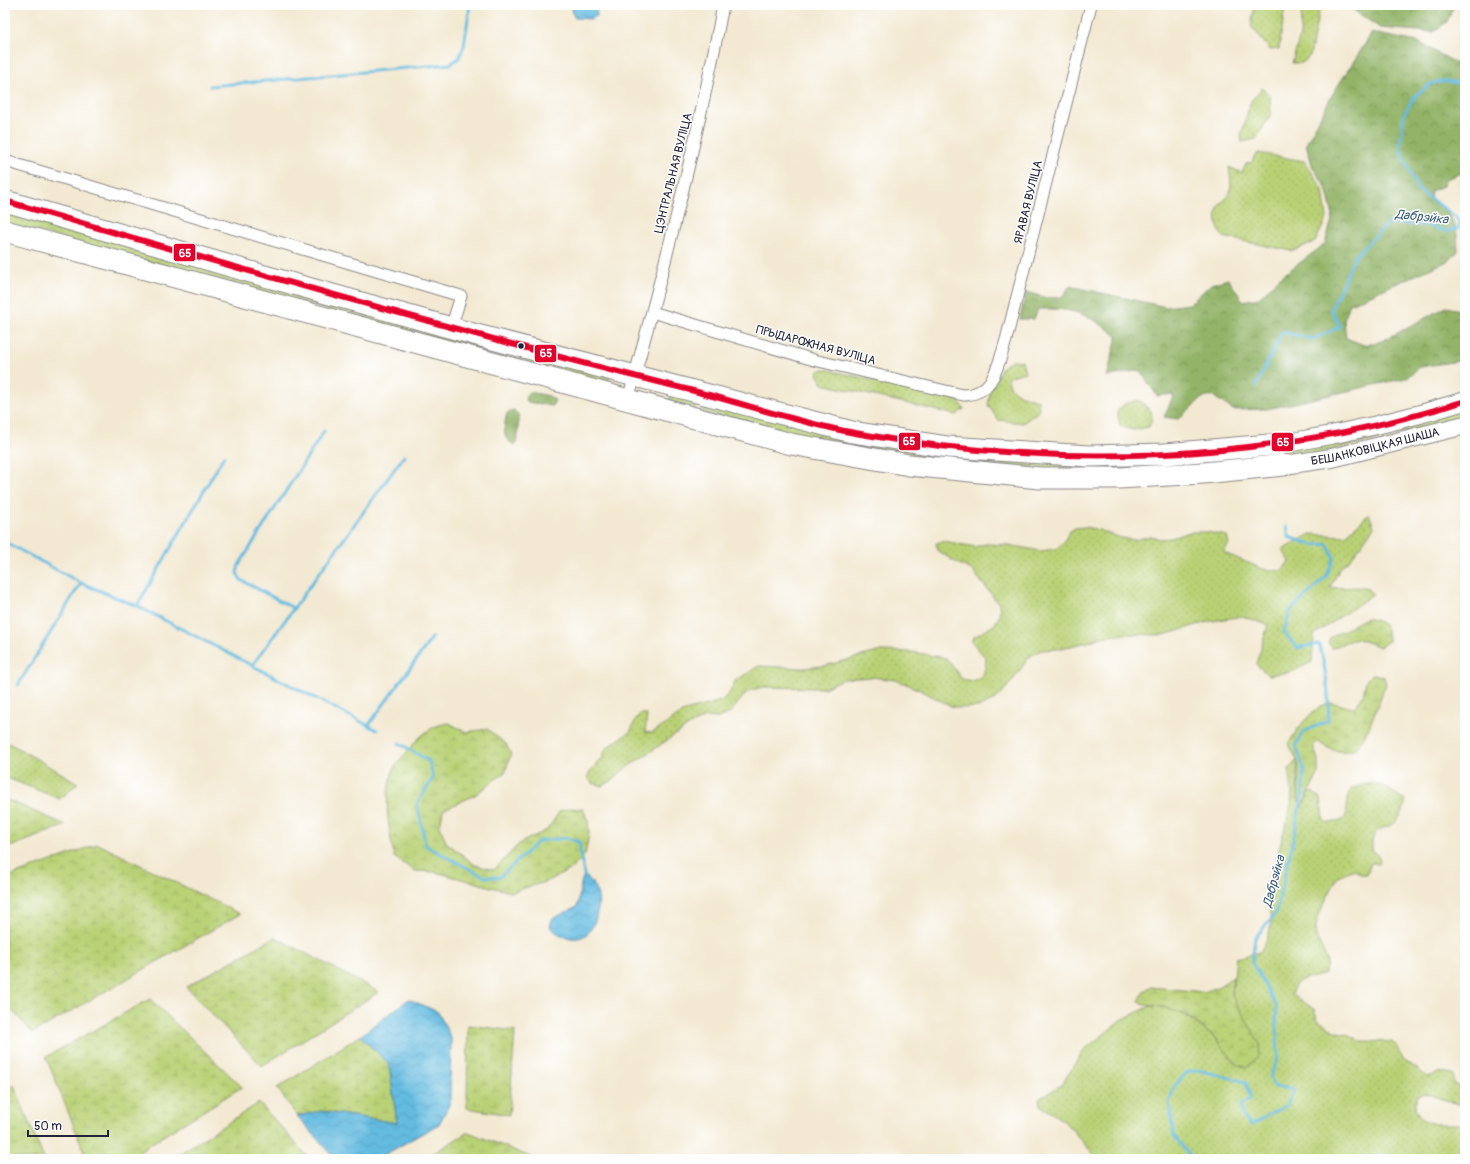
<svg xmlns="http://www.w3.org/2000/svg" width="1470" height="1164" font-family="Pangolin,sans-serif">
	<style>
		.grass { fill: url(#grass-dots); stroke: #6e7a58 }
		.forest { fill: url(#forest-crowns); stroke: #5a6b51 }
		.wetland { fill: url(#wetland-marsh); stroke: #6e7a58 }
		.water { fill: url(#water-waves); stroke: #426e8e }
		.lines { fill: none; stroke-linecap: round; stroke-linejoin: round }
		.stream { stroke: #63bbe0; stroke-width: 3 }
		.street-casing { stroke: #8a8686; stroke-width: 13 }
		.primary-casing { stroke: #8a8686; stroke-width: 20 }
		.highway-casing { stroke: #8a8686; stroke-width: 23 }
		.street { stroke: #fff; stroke-width: 11 }
		.primary { stroke: #fff; stroke-width: 18 }
		.highway { stroke: #fff; stroke-width: 21 }
		.bus-1-casing { stroke: #fff; stroke-width: 9 }
		.bus-1 { stroke: #e4002b; stroke-width: 6 }
		.bus-dot { fill: #22223b; stroke: #fff; stroke-width: 1.5 }
		.labels { text-anchor: middle; stroke-width: 3; stroke-linejoin: round; paint-order: stroke }
		.street-label { font-size: 12px; fill: #22223b; stroke: #fff }
		.water-label { font-size: 13px; font-style: italic; fill: #3c5f7d; stroke: #fff }
		.line-badge { stroke: #fff; stroke-width: 1.5 }
		.badge-label { font-size: 11px; text-anchor: middle; font-weight: bold; fill: #fff }
	</style>
	<defs>
		<pattern id="grass-dots" width="8" height="8" patternUnits="userSpaceOnUse"><rect width="8" height="8" fill="#bad276"/><path d="M2 2h.1M6 6h.1" fill="none" stroke="#a0b467" stroke-width="1.8" stroke-linecap="round"/></pattern>
		<pattern id="forest-crowns" width="20" height="18" patternUnits="userSpaceOnUse"><rect width="20" height="18" fill="#93b467"/><path d="M2 6a3 3 0 1 1 6 0M12 15a3 3 0 1 1 6 0" fill="none" stroke="#789256"/></pattern>
		<pattern id="wetland-marsh" width="20" height="14" patternUnits="userSpaceOnUse"><rect width="20" height="14" fill="#bad276"/><path d="M1 5h8M5 5V1M11 12h8M15 12V8" fill="none" stroke="#a0b467"/></pattern>
		<pattern id="water-waves" width="16" height="10" patternUnits="userSpaceOnUse"><rect width="16" height="10" fill="#63bbe0"/><path d="M0 5q4-4 8 0t8 0" fill="none" stroke="#56a0c1"/></pattern>
	</defs>
	<rect width="100%" height="100%" fill="#fff"/>
	<filter id="ink" filterUnits="userSpaceOnUse"><feTurbulence type="fractalNoise" baseFrequency=".025" numOctaves="2"/><feDisplacementMap in="SourceGraphic" scale="8" xChannelSelector="R" yChannelSelector="G"/><feConvolveMatrix kernelMatrix="1 2 1 2 8 2 1 2 1" color-interpolation-filters="sRGB"/></filter>
	<filter id="wash" filterUnits="userSpaceOnUse"><feTurbulence type="fractalNoise" baseFrequency=".012" numOctaves="4" result="noise"/><feDisplacementMap in="SourceGraphic" scale="16" xChannelSelector="R" yChannelSelector="G"/><feGaussianBlur stdDeviation="0.9" result="paint"/><feColorMatrix in="noise" values="0 0 0 0 0 0 0 0 0 0 0 0 0 0 0 0 0 1.4 0 .05"/><feComposite in="paint" operator="in"/></filter>
	<g filter="url(#wash)">
		<rect width="100%" height="100%" fill="#f3e9d2"/>
		<path class="grass" d="M1255,5H1288L1285,7L1279,49L1270,50L1251,26Z
			M1302,5H1320L1310,56L1302,63H1292L1300,36Z
			M1262,88L1270,96L1271,114L1256,139L1242,142L1241,135L1251,101Z
			M1258,153L1304,161L1323,189L1327,218L1315,242L1292,251L1223,237C1216,227 1213,212 1222,202C1225,199 1229,196 1230,192C1232,184 1230,175 1229,167L1242,173L1246,164L1252,162L1254,157Z
			M5,209L610,378L608,385L5,223Z
			M1012,360L1022,361L1025,372L1008,377C1010,397 1023,393 1038,401L1039,411L1023,423L998,420L988,405L990,391L1002,367Z
			M824,369L957,400L964,409L956,415L823,384L817,374L819,371Z
			M671,394L697,401L695,409L669,402Z
			M1139,400L1151,411L1152,418L1149,427L1133,430L1120,426L1117,412L1124,404Z
			M704,403L1094,464L1465,409V418L1315,454L1108,472L972,464L791,437L702,411Z
			M1369,514L1374,527L1352,557L1340,568L1330,588L1365,587L1373,594L1314,635L1312,662L1291,672L1268,675L1256,664L1268,625L1242,616L1207,622L1164,635L1126,634L1101,637L1088,642L1057,649L1041,650L1029,657L1010,684L995,700L979,707L959,708L951,706L914,687L896,680L871,677L844,679L824,688L762,687L747,692L730,713L718,718L706,717L693,723L626,768L610,782L602,786L592,783L587,778L591,770L603,757L606,748L630,732L636,719L641,713L647,715L645,732L652,733L685,711L721,701L730,692L735,681L759,666L803,668L824,666L881,651L912,652L946,658L962,679L972,681L981,678L985,669L986,658L971,641L974,637L994,625L1000,615L999,604L972,570L957,563L938,551L936,543L944,541L975,547L985,544L1009,545L1040,551L1056,549L1064,542L1069,532L1075,528L1085,527L1099,530L1121,538L1134,540L1151,536L1160,539L1171,538L1190,532H1207L1227,536L1229,543L1224,553L1263,569L1281,571L1290,561L1282,550L1310,534L1345,536Z
			M5,742L9,743L78,783L60,799L5,777Z
			M1297,760L1298,799L1302,807L1311,791L1321,799L1323,819L1328,823L1341,821L1346,816L1348,798L1351,789C1379,778 1383,786 1405,800C1406,811 1398,821 1389,826C1385,828 1380,828 1377,831C1372,836 1372,842 1372,849L1380,859L1378,863H1371L1367,874H1360L1354,869L1338,876L1320,912L1316,926L1317,938L1327,960L1325,973C1309,981 1299,973 1291,994L1314,1009L1318,1020L1335,1031L1349,1035L1360,1041L1392,1042L1398,1047L1402,1058L1428,1077C1437,1073 1445,1071 1454,1075V1084L1465,1088V1103L1458,1104L1424,1093L1417,1096L1415,1108L1421,1119L1434,1124H1465V1149L1461,1150L1459,1159H1098L1065,1122L1040,1105L1039,1099L1061,1085L1085,1049L1123,1019L1151,1006L1164,1007L1187,1016L1217,1040L1236,1064L1242,1014L1232,996L1236,958L1260,952C1267,941 1273,926 1271,912C1270,907 1267,902 1266,897L1291,805L1292,793L1289,769Z"/>
		<path class="forest" d="M1352,5H1454L1447,22L1433,32L1380,28L1352,9Z
			M1372,33L1418,42L1465,68V172L1446,179L1443,186L1431,191L1430,200C1455,217 1457,222 1458,251L1450,260L1350,304L1344,320L1346,338L1364,345L1382,341L1446,307L1465,311V360L1420,367L1406,378L1267,409L1233,410L1213,396L1202,398L1178,419L1164,417L1174,394L1157,396L1140,370L1107,377L1117,336C1088,314 1075,308 1038,309L1034,319H1020L1026,292L1047,298L1062,297L1070,286L1166,307L1190,304L1211,284L1228,279L1243,301L1259,298L1278,279L1325,244L1333,216L1326,187L1313,168L1306,144L1332,95Z
			M529,392L549,396L555,400L552,406L527,402L525,396Z
			M514,410L519,415L518,436L515,445C501,440 504,425 507,413Z"/>
		<path class="wetland" d="M1366,618C1382,622 1388,623 1388,641L1380,647L1356,638L1332,648L1328,643L1330,638Z
			M1374,674L1384,677L1386,684L1368,730L1356,749C1340,754 1332,751 1318,742L1313,745L1318,760V775L1301,808C1295,793 1302,773 1297,760C1294,753 1291,751 1289,743C1297,729 1313,706 1330,703C1337,702 1347,708 1354,708C1357,704 1361,700 1362,696C1367,687 1362,679 1374,674Z
			M449,723L466,732L487,729L506,744L511,754L505,772L475,795L443,810L440,826L446,842L475,865L494,870L520,843L547,830L560,811L571,808L583,809L588,821L589,834L585,855L570,870L548,881L511,892L435,872L415,871L394,857C389,829 382,797 394,769C397,761 406,754 411,747C422,734 432,725 449,723Z
			M5,799L66,825L5,849Z
			M98,844L240,914L33,1033L5,1003V878Z
			M275,937L379,992L262,1066L186,987Z
			M1233,977L1232,996L1260,1044L1259,1056L1247,1068L1236,1064L1217,1040L1188,1016L1164,1007L1144,1005L1139,1001L1144,991L1150,987L1204,992L1218,987Z
			M150,999L242,1087L126,1159H87L46,1057Z
			M468,1025L515,1031L509,1115L467,1108Z
			M360,1036L389,1064L397,1123L321,1111L297,1116L277,1088Z
			M14,1085L44,1159H5V1090Z
			M259,1103L310,1159H171Z
			M468,1132L536,1159H424Z"/>
		<path class="water" d="M574,5H596L597,16L591,19L575,18L573,15L572,7Z
			M584,875C587,878 591,880 593,884C603,896 598,922 588,933C577,944 558,936 550,927L552,919L577,907C580,896 579,886 584,875Z
			M409,999L438,1012L451,1038L450,1103L439,1124L377,1159H336L297,1116L321,1111L397,1123L389,1064L360,1036Z"/>
		<g class="lines">
			<path class="stream" d="M210,86L450,64L459,58L464,46L470,5
				M1256,386L1282,332L1313,339L1340,327L1331,309L1355,256L1389,223L1427,225L1446,231L1458,229L1460,223L1456,217L1418,190L1400,149L1404,114L1415,96L1432,83L1447,81L1461,84L1465,90
				M5,542L81,583L137,606L377,730
				M137,606L224,456
				M293,608L241,580L237,573L239,565L324,431
				M252,666L404,456
				M18,685L81,583
				M368,726L432,638
				M399,743L429,761L433,778L417,804L426,846L485,877H500L539,841L566,838L579,842L584,875
				M1189,1159V1155L1174,1136L1169,1103L1174,1087L1186,1073L1198,1070L1246,1082L1251,1099L1241,1105L1242,1115L1251,1125L1288,1104L1294,1089L1275,1087L1270,1077L1278,1058L1276,1005L1252,963L1255,938L1276,913L1294,836L1302,796L1304,770L1296,745L1303,732L1328,721C1330,694 1326,669 1319,644L1297,648L1284,632L1290,611L1326,577L1334,558L1327,544L1313,545L1289,537L1287,526"/>
		</g>
	</g>
	<g filter="url(#ink)">
		<g class="lines">
			<g class="street-casing">
				<path id="street" d="M5,161L461,296L451,328
					M652,312L814,360L963,395C994,395 998,365 1006,340L1091,5
					M628,400C664,269 698,138 723,5"/>
			</g>
			<g class="primary-casing">
				<g id="primary">
					<path d="M1281,444C1343,434 1404,420 1465,401"/>
					<path id="s1" d="M1284,465L1332,458L1465,425"/>
				</g>
			</g>
			<g class="highway-casing">
				<path id="highway" d="M5,201L261,275L477,335L852,432L948,447L1089,456L1165,454L1281,444
					M5,231L791,444L909,465L1040,478H1119L1203,473L1284,465"/>
			</g>
			<use href="#street" class="street"/>
			<use href="#primary" class="primary"/>
			<use href="#highway" class="highway"/>
			<g class="bus-1-casing">
				<path id="bus-1" d="M5,201C181,252 357,302 534,350C592,366 651,380 709,395C757,408 806,424 855,433C1057,470 1268,463 1465,401"/>
			</g>
			<use href="#bus-1" class="bus-1"/>
		</g>
	</g>
	<circle class="bus-dot" cx="521" cy="346" r="3.5"/>
	<g class="labels">
		<g class="street-label">
			<text transform="translate(673 173) rotate(-76)" y="4">ЦЭНТРАЛЬНАЯ ВУЛІЦА</text>
			<text transform="translate(1028 202) rotate(-76)" y="4">ЯРАВАЯ ВУЛІЦА</text>
			<text transform="translate(816 345) rotate(15)" y="4">ПРЫДАРОЖНАЯ ВУЛІЦА</text>
			<text dy="4" stroke="none"><textPath href="#s1" startOffset="93">БЕШАНКОВІЦКАЯ ШАША</textPath></text>
		</g>
		<g class="water-label">
			<text transform="translate(1422 216) rotate(6)" y="5">Дабрэйка</text>
			<text transform="translate(1273 881) rotate(-75)" y="5">Дабрэйка</text>
		</g>
	</g>
	<g class="line-badge">
		<rect x="173" y="243" width="23" height="19" rx="4" fill="#e4002b"/>
		<rect x="534" y="344" width="23" height="19" rx="4" fill="#e4002b"/>
		<rect x="898" y="432" width="23" height="19" rx="4" fill="#e4002b"/>
		<rect x="1271" y="432" width="23" height="20" rx="4" fill="#e4002b"/>
	</g>
	<g class="badge-label">
		<text x="185" y="257">65</text>
		<text x="546" y="357">65</text>
		<text x="909" y="445">65</text>
		<text x="1283" y="446">65</text>
	</g>
	<rect width="1470" height="1164" fill="none" stroke="#fff" stroke-width="20"/>
	<path d="M28 1130v6h80v-6" fill="none" stroke="#22223b" stroke-width="2"/>
	<text x="34" y="1130" font-size="12" fill="#22223b" stroke="#ffffff" stroke-width="3" paint-order="stroke">50 m</text>
</svg>
